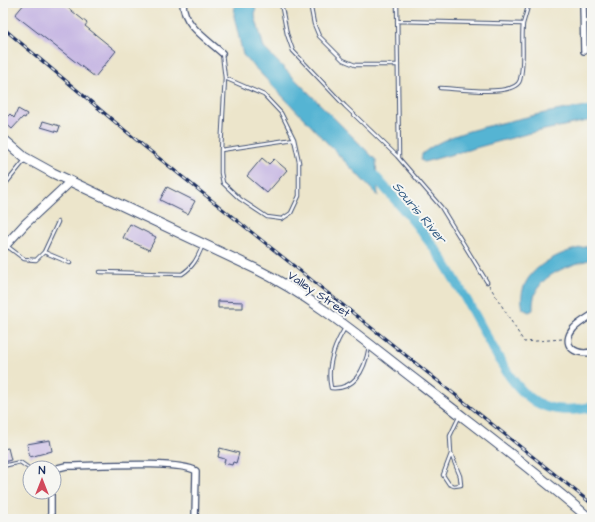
<svg xmlns="http://www.w3.org/2000/svg" width="595" height="522" font-family="'Architects Daughter',sans-serif">
	<style>
		.water { fill: #54b4d3; stroke: #387298 }
		.lines { fill: none; stroke-linecap: round; stroke-linejoin: round }
		.river { stroke: #54b4d3; stroke-width: 10 }
		.building { fill: #c7b8e3 }
		.lane-casing { stroke: #3a4a6e; stroke-width: 4.5 }
		.street-casing { stroke: #3a4a6e; stroke-width: 8 }
		.secondary-casing { stroke: #3a4a6e; stroke-width: 10 }
		.primary-casing { stroke: #3a4a6e; stroke-width: 11 }
		.path { stroke: #3a4a6e; stroke-width: 1; stroke-dasharray: 3 3; stroke-linecap: butt }
		.lane { stroke: #fff; stroke-width: 2.5 }
		.street { stroke: #fff; stroke-width: 5.5 }
		.secondary { stroke: #fff; stroke-width: 8 }
		.primary { stroke: #fff; stroke-width: 9 }
		.rail-casing { stroke: #1b2f5e; stroke-width: 3 }
		.rail { stroke: #f6f6f2; stroke-width: 1.5; stroke-dasharray: 4.5; stroke-linecap: butt }
		.labels { text-anchor: middle; stroke-width: 4; stroke-linejoin: round; paint-order: stroke }
		.street-label { font-size: 12px; fill: #1b2f5e; stroke: #f6f6f2 }
		.water-label { font-size: 13px; font-style: italic; fill: #2c5781; stroke: #f6f6f2 }
	</style>
	<rect width="100%" height="100%" fill="#f6f6f2"/>
	<filter id="ink" filterUnits="userSpaceOnUse"><feTurbulence type="fractalNoise" baseFrequency=".025" numOctaves="2"/><feDisplacementMap in="SourceGraphic" scale="8" xChannelSelector="R" yChannelSelector="G"/><feConvolveMatrix kernelMatrix="1 2 1 2 8 2 1 2 1" color-interpolation-filters="sRGB"/></filter>
	<filter id="wash" filterUnits="userSpaceOnUse"><feTurbulence type="fractalNoise" baseFrequency=".012" numOctaves="4" result="noise"/><feDisplacementMap in="SourceGraphic" scale="16" xChannelSelector="R" yChannelSelector="G"/><feGaussianBlur stdDeviation="0.9" result="paint"/><feColorMatrix in="noise" values="0 0 0 0 0 0 0 0 0 0 0 0 0 0 0 0 0 1.4 0 .05"/><feComposite in="paint" operator="in"/></filter>
	<g filter="url(#wash)">
		<rect width="100%" height="100%" fill="#ece5cb"/>
		<path class="water" d="M235,3H256L255,16L264,48L376,160L378,196L243,55L234,16Z
			M592,106V120L530,133L424,162L421,160L422,154C447,133 482,128 514,120C540,114 565,108 592,106Z
			M592,246V259C565,267 531,276 533,310L529,312L523,309C513,271 562,249 592,246Z"/>
		<g class="lines">
			<path class="river" d="M368,169C394,197 418,225 440,256C456,280 470,306 484,332C498,356 511,387 536,402C554,412 572,411 592,407"/>
		</g>
		<g id="blocks">
			<path class="building" d="M25,3H62L87,23L85,26L116,51L95,77L15,15Z
				M18,109L27,114L25,118L23,117L12,129L3,121L10,114L14,118Z
				M43,121L60,126L58,132L41,127Z
				M262,158L269,164L274,159L287,170L267,193L247,176Z
				M167,187L195,201L188,214L160,200Z
				M130,224L156,237L149,250L123,238Z
				M218,301L243,302V308H218Z
				M50,440L52,451L30,457L27,444Z
				M8,448L11,460L3,462V449Z
				M220,448L239,453L236,463L233,462L232,465L224,463L225,459L218,457Z"/>
		</g>
	</g>
	<g filter="url(#ink)">
		<use href="#blocks" fill-opacity="0" stroke="#3a4a6e" stroke-width="1"/>
		<g class="lines">
			<g class="lane-casing">
				<path id="lane" d="M281,3L287,34L293,51L345,106L397,156L441,207L487,282
					M310,3L314,24L319,36L343,60L355,65H398
					M397,3L399,158
					M397,21L523,24L529,3
					M222,53L225,78L221,150V173L223,183L240,199L267,217L282,219L291,213L299,196V162L294,139L281,113L264,95L225,78
					M440,88C454,88 515,98 520,80C525,62 521,42 523,24
					M221,150L294,139
					M3,187L25,160
					M7,246L24,259L36,260L44,252L58,222
					M44,252L70,263
					M100,272L182,274C193,267 197,259 202,247
					M345,328C334,346 326,366 331,388C355,390 365,369 369,347
					M451,454L460,476L461,485L454,486L449,484L443,475L451,454L450,436L459,417
					M3,466L20,462L30,469"/>
			</g>
			<g class="street-casing">
				<path id="street" d="M183,3C183,25 207,39 222,53
					M583,3L584,51
					M592,315C586,319 579,323 574,328C560,344 574,356 592,352
					M54,474L58,468L66,466C90,466 181,460 196,471L195,519
					M51,492V519"/>
			</g>
			<g class="secondary-casing">
				<path id="secondary" d="M3,248L25,224L70,182"/>
			</g>
			<g class="primary-casing">
				<path id="primary" d="M3,139L24,157L53,173L256,269C317,299 368,344 422,385C478,429 536,472 590,519"/>
			</g>
			<path class="path" d="M489,285L524,342L562,339"/>
			<use href="#lane" class="lane"/>
			<use href="#street" class="street"/>
			<use href="#secondary" class="secondary"/>
			<use href="#primary" class="primary"/>
			<g class="rail-casing">
				<path id="rail" d="M3,28L140,143L592,504"/>
			</g>
			<use href="#rail" class="rail"/>
		</g>
	</g>
	<g class="labels">
		<g class="street-label">
			<text transform="translate(319 294) rotate(34)" y="4">Valley Street</text>
		</g>
		<g class="water-label">
			<text transform="translate(420 212) rotate(50)" y="5">Souris River</text>
		</g>
	</g>
	<rect width="595" height="522" fill="none" stroke="#f6f6f2" stroke-width="16"/>
	<g transform="translate(42 480)"><circle r="19" fill="#f6f6f2" stroke="#9ea6b7"/>
	<path d="M0-3L7 15L0 10L-7 15Z" fill="#d1495b"/>
	<text y="-6" font-size="11" font-weight="bold" text-anchor="middle" fill="#1b2f5e">N</text>
	</g>
</svg>
